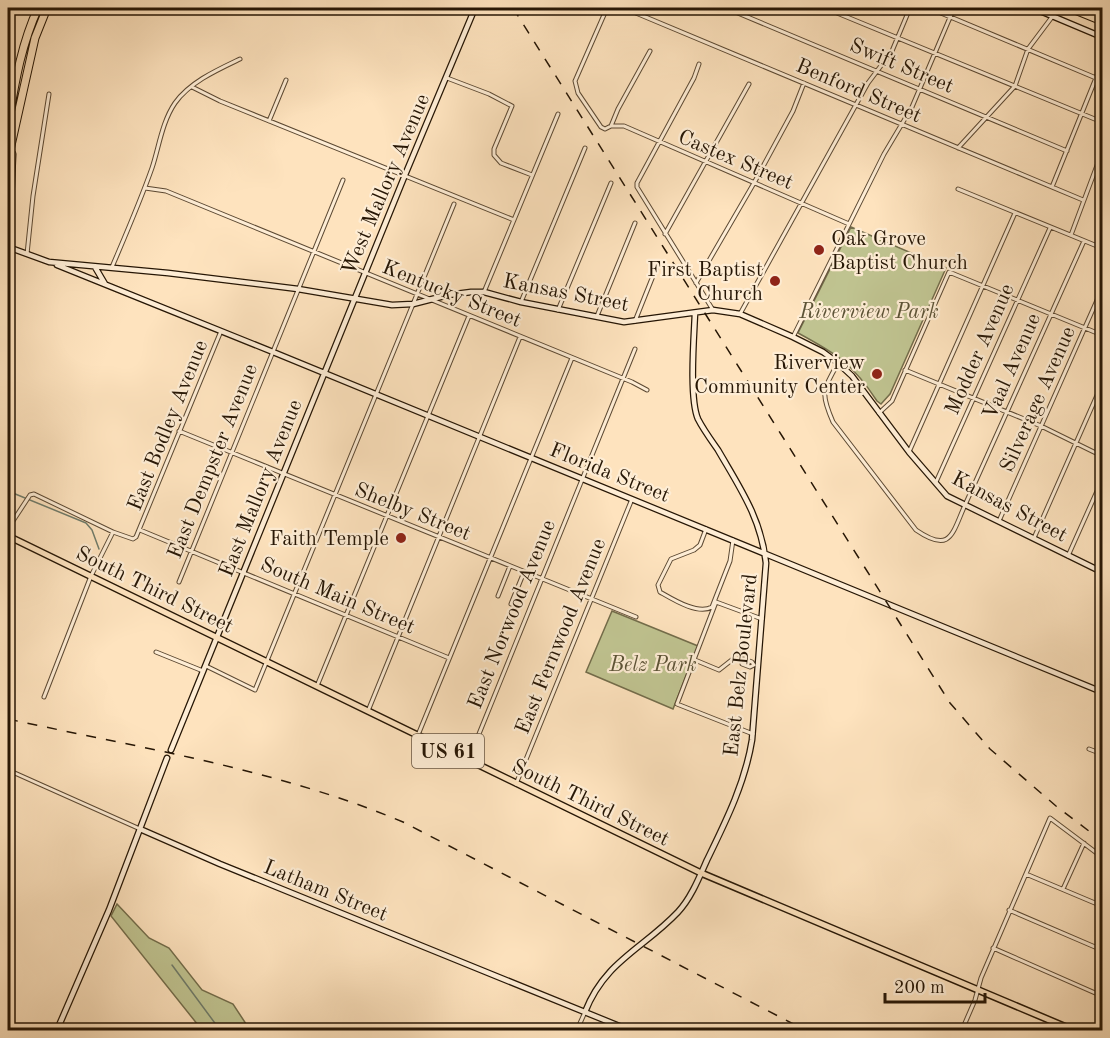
<svg xmlns="http://www.w3.org/2000/svg" width="1110" height="1038" font-family="'Old Standard TT',serif">
	<style>
		.green { fill: #c0c491; stroke: #736d4b; stroke-width: 1.5 }
		.lines { fill: none; stroke-linecap: round; stroke-linejoin: round }
		.stream { stroke: #6f7b6a; stroke-width: 1.5 }
		.street-casing { stroke: #5c4933; stroke-width: 5 }
		.secondary-casing { stroke: #261605; stroke-width: 7 }
		.primary-casing { stroke: #261605; stroke-width: 8 }
		.highway-casing { stroke: #261605; stroke-width: 9 }
		.street { stroke: #feedd5; stroke-width: 3 }
		.secondary { stroke: #feedd5; stroke-width: 4.5 }
		.primary { stroke: #fee3be; stroke-width: 5 }
		.highway { stroke: #fee3be; stroke-width: 7 }
		.rail { stroke: #261605; stroke-width: 1.5; stroke-dasharray: 10 10; stroke-linecap: butt }
		.poi-dot { fill: #8f2418; stroke: #feedd5; stroke-width: 2 }
		.labels { text-anchor: middle; stroke-width: 4.5; stroke-linejoin: round; paint-order: stroke }
		.shield { fill: #feedd5; stroke: #675643; stroke-width: 1.5 }
		.shield-label { font-size: 20px; font-weight: bold; fill: #261605 }
		.street-label { font-size: 21px; fill: #261605; stroke: #feedd5 }
		.poi-label { font-size: 21px; fill: #261605; stroke: #feedd5; text-anchor: end }
		.park-label { font-size: 21px; font-style: italic; fill: #5c5336; stroke: #feedd5 }
	</style>
	<rect width="100%" height="100%" fill="#fee3be"/>
	<filter id="stains"><feTurbulence type="fractalNoise" baseFrequency=".00333" numOctaves="4"/><feColorMatrix values="0 0 0 0 .2 0 0 0 0 .09 0 0 0 0 .02 0 0 0 .5 -.17"/></filter>
	<radialGradient id="worn" r=".72"><stop offset=".6" stop-color="#630" stop-opacity="0"/><stop offset="1" stop-color="#630" stop-opacity=".3"/></radialGradient>
	<path class="green" d="M851,227L946,268L890,394L881,404L877,401C853,364 837,354 798,333Z
		M612,611L698,646L673,709L586,672Z
		M117,904L149,938L169,948L202,990L233,1004L250,1030H202L111,916Z"/>
	<g class="lines">
		<path class="stream" d="M8,491L86,523L92,530L99,549
			M172,965L220,1030"/>
		<g class="street-casing">
			<path id="street" d="M607,8L575,81L578,93L601,127L605,129L611,126L618,109L650,51
				M624,8L1083,200
				M726,8L1067,151
				M825,8L1102,122
				M929,8L1096,78
				M699,64L694,78L637,183V187L713,310
				M447,78L489,94L512,106L494,149V155L501,163L532,175
				M192,87L220,101L514,220
				M269,121L286,80
				M611,126H624L849,224
				M958,148L1015,86L1028,49L1052,17
				M1052,187L1102,63
				M145,188L166,191L632,382L647,390
				M958,189L1102,248
				M665,234L749,84
				M1071,235L1102,152
				M27,254L33,196L49,94
				M112,267C126,234 140,202 152,168C159,147 162,122 175,103C190,82 217,70 240,59
				M696,283L754,183L793,111L804,83
				M484,292L558,114
				M521,302L585,148
				M558,310L611,183
				M740,314L868,83L892,51L910,8
				M597,316L635,223
				M635,321L657,266
				M793,337L884,154L912,107L954,8
				M838,363C823,391 820,392 833,422L916,530C951,554 952,534 965,505L1084,241
				M905,370L1041,426L1102,456
				M879,413L892,401L949,272L1102,335
				M179,431L636,617
				M909,452L1015,213
				M936,482L1050,228
				M999,521L1102,289
				M706,529L700,545L694,550L671,559L658,585L660,592C674,600 698,615 712,607L730,561L733,540
				M140,530L449,658
				M8,535L13,521L30,495L34,494L113,532L133,539L136,537L221,331
				M1034,538L1102,384
				M1068,556L1102,480
				M179,582L343,180
				M498,596L510,566
				M511,604L524,572
				M156,652L203,671
				M695,660L719,670L733,659L742,661L744,659L752,662L754,665
				M739,660L744,647
				M742,661V664L750,667L754,665
				M206,666L255,690L454,204
				M317,686L469,316
				M44,697L91,576L113,532
				M368,711L520,337
				M753,734L677,704L716,602L762,619
				M418,735L572,358
				M1089,749L1102,754
				M468,761L635,349
				M8,770L140,829
				M516,784L632,499
				M8,787L13,772
				M1026,874L1102,906
				M1063,889L1084,843
				M1009,910L1102,950
				M993,948L1102,996
				M965,1024L981,1030
				M577,1030L585,1012
				M962,1030L975,1000L981,978L1050,818L1102,857"/>
		</g>
		<g class="secondary-casing">
			<path id="secondary" d="M1033,8L1102,37
				M8,247L49,262L168,273L298,289L392,305L413,304L448,295L471,292H484L521,302L624,322L713,310L740,314L793,337L823,352L838,363L852,376L909,452L947,496L1102,572
				M57,265L273,352L1102,692
				M95,267L105,284
				M171,750L405,175L475,8
				M140,829L220,864L629,1030
				M585,1012C605,961 643,949 678,912C691,898 699,878 707,860C726,821 745,783 752,740L766,563C761,518 740,488 718,450C711,440 703,429 698,419C689,398 694,337 695,313
				M57,1030L109,910L167,758"/>
		</g>
		<g class="primary-casing">
			<path id="primary" d="M8,536L701,873L1073,1030"/>
		</g>
		<g class="highway-casing">
			<path id="highway" d="M1070,8L1102,21
				M1098,8L1102,9
				M8,123C15,83 21,45 38,8
				M8,159L35,38L47,8
				M8,247L12,154"/>
		</g>
		<use href="#street" class="street"/>
		<use href="#secondary" class="secondary"/>
		<use href="#primary" class="primary"/>
		<use href="#highway" class="highway"/>
		<path class="rail" d="M513,8L950,703L990,749L1056,806L1102,841
			M8,719C140,748 277,769 403,822L805,1030"/>
	</g>
	<g class="poi-dot">
		<circle cx="819" cy="250" r="6"/>
		<circle cx="775" cy="281" r="6"/>
		<circle cx="877" cy="374" r="6"/>
		<circle cx="401" cy="538" r="6"/>
	</g>
	<g class="labels">
		<rect class="shield" x="412" y="734" width="72" height="34" rx="4.5"/>
		<g class="shield-label">
			<text x="448" y="758">US 61</text>
		</g>
		<g class="street-label">
			<text transform="translate(902 65) rotate(23)" y="7">Swift Street</text>
			<text transform="translate(859 90) rotate(23)" y="7">Benford Street</text>
			<text transform="translate(736 159) rotate(23)" y="7">Castex Street</text>
			<text transform="translate(385 184) rotate(-67)" y="7">West Mallory Avenue</text>
			<text transform="translate(566 292) rotate(11)" y="7">Kansas Street</text>
			<text transform="translate(452 293) rotate(22)" y="7">Kentucky Street</text>
			<text transform="translate(979 349) rotate(-66)" y="7">Modder Avenue</text>
			<text transform="translate(1011 366) rotate(-66)" y="7">Vaal Avenue</text>
			<text transform="translate(1037 399) rotate(-66)" y="7">Silverage Avenue</text>
			<text transform="translate(167 425) rotate(-68)" y="7">East Bodley Avenue</text>
			<text transform="translate(212 461) rotate(-68)" y="7">East Dempster Avenue</text>
			<text transform="translate(610 472) rotate(22)" y="7">Florida Street</text>
			<text transform="translate(260 488) rotate(-68)" y="7">East Mallory Avenue</text>
			<text transform="translate(1010 506) rotate(28)" y="7">Kansas Street</text>
			<text transform="translate(413 511) rotate(22)" y="7">Shelby Street</text>
			<text transform="translate(155 589) rotate(26)" y="7">South Third Street</text>
			<text transform="translate(338 595) rotate(23)" y="7">South Main Street</text>
			<text transform="translate(511 614) rotate(-68)" y="7">East Norwood Avenue</text>
			<text transform="translate(560 636) rotate(-68)" y="7">East Fernwood Avenue</text>
			<text transform="translate(740 665) rotate(-84)" y="7">East Belz Boulevard</text>
			<text transform="translate(591 802) rotate(26)" y="7">South Third Street</text>
			<text transform="translate(326 890) rotate(22)" y="7">Latham Street</text>
		</g>
		<g class="poi-label">
			<text x="831" y="245" text-anchor="start">Oak Grove<tspan x="831" dy="24">Baptist Church</tspan></text>
			<text x="763" y="276">First Baptist<tspan x="763" dy="24">Church</tspan></text>
			<text x="865" y="369">Riverview<tspan x="865" dy="24">Community Center</tspan></text>
			<text x="389" y="545">Faith Temple</text>
		</g>
		<g class="park-label">
			<text x="869" y="318">Riverview Park</text>
			<text x="653" y="671">Belz Park</text>
		</g>
	</g>
	<rect width="1110" height="1038" fill="none" stroke="#fee3be" stroke-width="30"/>
	<rect x="9" y="9" width="1092" height="1020" fill="none" stroke="#261605" stroke-width="3"/>
	<rect x="15" y="15" width="1080" height="1008" fill="none" stroke="#261605" stroke-width="1.5"/>
	<path d="M885 993v9h100v-9" fill="none" stroke="#261605" stroke-width="3"/>
	<text x="894" y="993" font-size="18" fill="#261605" stroke="#feedd5" stroke-width="4.5" paint-order="stroke">200 m</text>
	<rect width="100%" height="100%" filter="url(#stains)"/>
	<rect width="100%" height="100%" fill="url(#worn)"/>
</svg>
